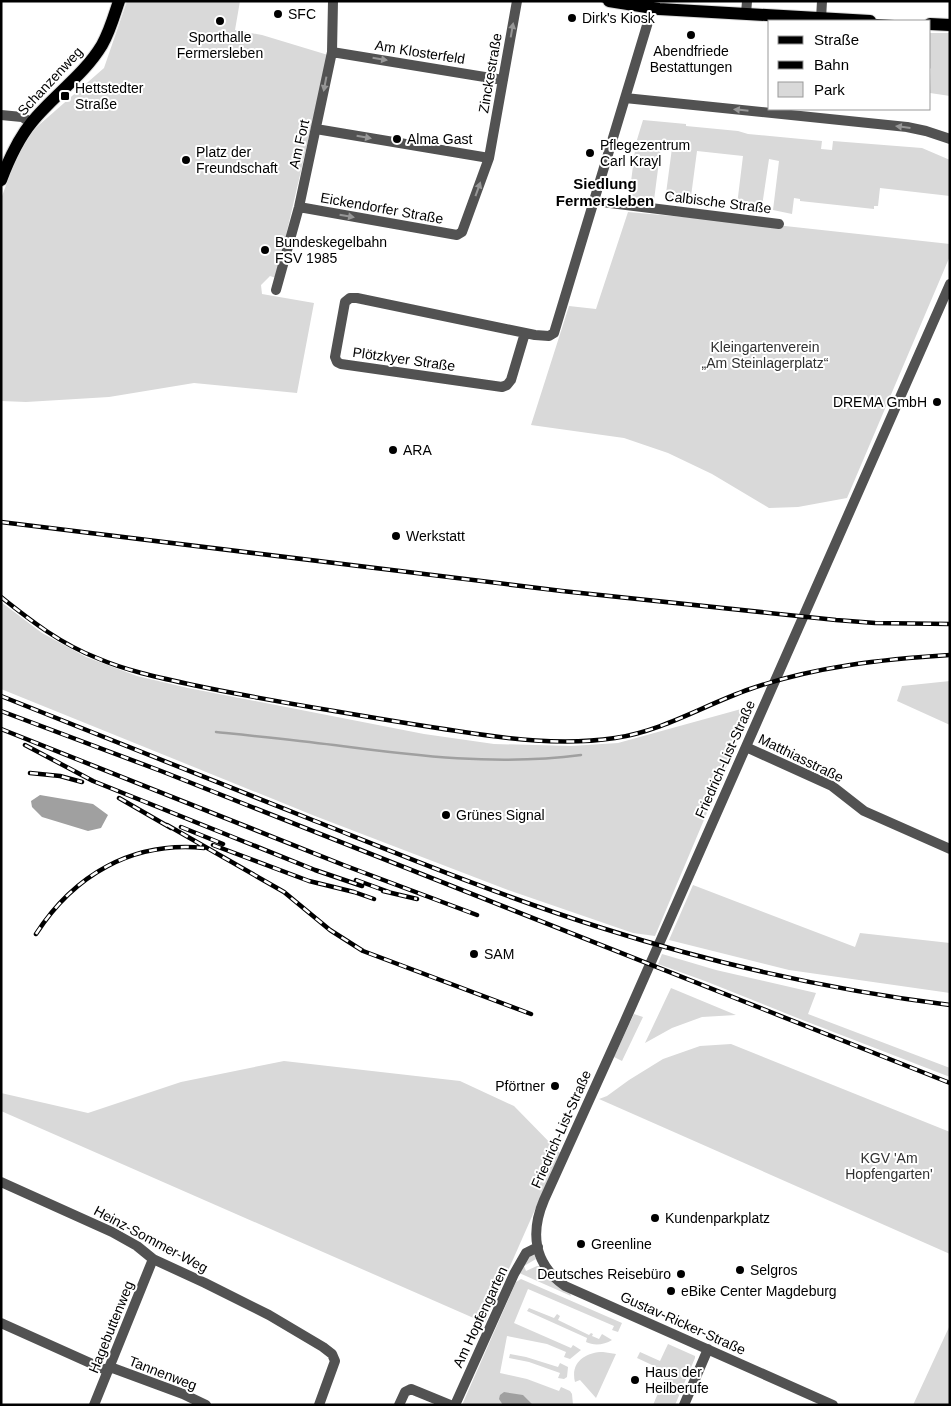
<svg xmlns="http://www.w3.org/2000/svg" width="951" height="1406" font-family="Helvetica,sans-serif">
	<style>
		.green { fill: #d9d9d9 }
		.water { fill: #a0a0a0 }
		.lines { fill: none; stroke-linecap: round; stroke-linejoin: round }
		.stream { stroke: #a0a0a0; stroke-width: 2.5 }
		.major-casing { stroke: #dbdbdb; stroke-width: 14 }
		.minor { stroke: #525252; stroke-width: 10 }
		.major { stroke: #000; stroke-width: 12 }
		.tram { stroke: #000; stroke-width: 1 }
		.rail-casing { stroke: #000; stroke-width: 4.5 }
		.rail { stroke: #fff; stroke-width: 2.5; stroke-dasharray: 8; stroke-linecap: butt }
		.oneway { fill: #979797 }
		.poi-dot { fill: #000; stroke: #fff; stroke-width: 2 }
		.labels { text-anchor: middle; stroke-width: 4; stroke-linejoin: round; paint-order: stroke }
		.poi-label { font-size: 14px; fill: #000; stroke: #fff; text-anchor: start }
		.street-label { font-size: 14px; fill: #000; stroke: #fff }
		.park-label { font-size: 14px; fill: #303030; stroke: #fff }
		.neighbourhood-label { font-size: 15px; font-weight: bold; fill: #000; stroke: #fff }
	</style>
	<rect width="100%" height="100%" fill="#fff"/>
	<path class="green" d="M127,1H240L235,30L262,35L328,55L276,278L270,276L261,285L262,294L314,303L297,393L194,383L109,397L26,402L1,401V199L17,155L31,132L104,68Z
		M930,33H950V96L930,93L931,69L930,68Z
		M643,120L686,124V126L738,131L748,134L822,141L821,149L832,150L833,141L922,148L950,160V196L880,188L878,206H874V209L800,201V199L794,198L792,214L773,210L779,161L769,159L761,213L745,211V206L737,205L743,156L697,151L690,204L665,201L672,148L661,146L654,200L629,197L636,143Z
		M628,212L785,226L950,244V256L847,498L798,507L769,508L712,474L668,453L624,438L531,425L569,306L596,309Z
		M1,602L42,633L86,657L137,676L188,688L424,734L494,744L571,746L618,743L752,706L655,936L633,933L508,890L315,816L1,689Z
		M950,681V725L897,701L902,686Z
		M693,885L855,947L860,933L950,943V993L789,970L669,940Z
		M662,954L716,970L816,993L808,1014L950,1068V1077L805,1021L705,981L658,964Z
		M671,988L736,1015L702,1017L672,1028L645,1043Z
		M634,1014L643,1017L622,1061L614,1057Z
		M731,1044L950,1132V1254L599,1099L607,1096L629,1080L663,1059L700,1046Z
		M284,1061L460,1081L514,1106L560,1153L485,1323L1,1111V1093L88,1113L181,1082Z
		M526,1251L534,1254L536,1259L524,1266L526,1271L537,1266H540L570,1293L571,1296L517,1272Z
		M521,1279L622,1323L618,1332L612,1330L614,1326L528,1289L514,1323L571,1348L573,1345L581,1350L570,1359L564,1357L566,1352L547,1344L507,1336L500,1373L527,1379L559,1391L561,1387L570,1391L572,1394L573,1405H462L516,1282Z
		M529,1308L554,1318L557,1314L560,1316L558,1320L589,1335L591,1333L593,1334L592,1336L599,1339L602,1334L612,1340C604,1345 594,1346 586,1342L587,1338L527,1311Z
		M950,1325V1405H913Z
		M668,1344L695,1356V1358L675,1405H653L667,1372L637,1358L640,1352L660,1361Z
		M603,1352L616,1354L596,1398L580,1380L575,1382C570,1362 586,1352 603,1352Z
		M510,1354L526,1357L558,1367L560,1363L568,1367L567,1377L564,1379L558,1378L560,1373L529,1362L509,1358Z"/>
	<path class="water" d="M40,795L93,804L108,815L101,828L88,831L42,817L32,807L31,801Z
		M504,1392L523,1395L533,1405H503L499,1399L500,1395Z"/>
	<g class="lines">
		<path class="stream" d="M216,732C255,736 295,740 334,745C416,756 498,766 581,755"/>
		<g class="major-casing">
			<path id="major" d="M609,1L659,9L870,21
				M930,24L950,25
				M1,180C9,159 18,139 32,122C54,95 84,75 102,45C110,31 114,16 119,1"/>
		</g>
		<path class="minor" d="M746,14L747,1
			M821,19L822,1
			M332,52L503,80
			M625,98L907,127L926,131L950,139
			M1,115L22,117L32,123
			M316,129L489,158
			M594,201L779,224
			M299,207L457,235L462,232L489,158L517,1
			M276,290L299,207L332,52L333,1
			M525,333L511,380L507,385L502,387L341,364L337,362L335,357L345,302L350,298H357L535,335L549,336L554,333L648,22L650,8
			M746,747L832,786L864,811L950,849
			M1,1182L112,1232L137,1246L153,1259L205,1283L269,1315L323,1347L332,1354L335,1361L319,1405
			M1,1323L108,1371
			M110,1367L183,1394L206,1405
			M94,1405L153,1259
			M399,1405L405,1392L411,1389L450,1405
			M455,1405L514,1274L526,1253L538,1247
			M684,1405L708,1349
			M833,1405L565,1286C534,1264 530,1233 544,1200L625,1021L950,284"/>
		<use href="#major" class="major"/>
		<path class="tram" d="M598,1L626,6
			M619,1L660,7L903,21
			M930,23L950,24"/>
		<g class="rail-casing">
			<path id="rail" d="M1,522L562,591L836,620L875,623L950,624
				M1,597C31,621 61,644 97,658C127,671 161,678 193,685C240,695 287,703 334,711C375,718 416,725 457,731C509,739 562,746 615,738C663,731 704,705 750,689C813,667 883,659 950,655
				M1,696C104,737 207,778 310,819C406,857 503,897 602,928C715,964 832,990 950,1005
				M1,711L161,771L950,1083
				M1,729L346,866L477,915
				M25,745L93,781L315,870L362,886
				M30,773L60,776L82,782
				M119,798L171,828
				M167,825L284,892L330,930L363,951L531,1014
				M181,827L223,844
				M213,845L309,881L354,892L374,899
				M356,880L389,892
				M383,891L417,899
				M36,934C74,875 132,841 204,848"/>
		</g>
		<use href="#rail" class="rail"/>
	</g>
	<defs><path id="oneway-solid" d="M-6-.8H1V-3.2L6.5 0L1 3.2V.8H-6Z" transform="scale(1.25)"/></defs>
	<g class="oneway">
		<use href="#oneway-solid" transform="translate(512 30) rotate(-80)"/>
		<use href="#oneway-solid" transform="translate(380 59) rotate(9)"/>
		<use href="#oneway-solid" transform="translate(325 84) rotate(101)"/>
		<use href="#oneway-solid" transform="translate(741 110) rotate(-174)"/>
		<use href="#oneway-solid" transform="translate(903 127) rotate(-173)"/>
		<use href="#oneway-solid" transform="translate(364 137) rotate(10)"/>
		<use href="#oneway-solid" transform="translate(478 189) rotate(-70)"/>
		<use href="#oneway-solid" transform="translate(347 216) rotate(10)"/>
	</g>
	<g class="poi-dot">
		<circle cx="278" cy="14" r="5"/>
		<circle cx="572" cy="18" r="5"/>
		<circle cx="220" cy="21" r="5"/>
		<circle cx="691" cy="35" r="5"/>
		<rect x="60" y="91" width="10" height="10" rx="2.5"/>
		<circle cx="397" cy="139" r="5"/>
		<circle cx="590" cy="153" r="5"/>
		<circle cx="186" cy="160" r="5"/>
		<circle cx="265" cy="250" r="5"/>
		<circle cx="937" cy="402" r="5"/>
		<circle cx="393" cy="450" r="5"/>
		<circle cx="396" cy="536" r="5"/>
		<circle cx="446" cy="815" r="5"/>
		<circle cx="474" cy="954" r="5"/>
		<circle cx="555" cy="1086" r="5"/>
		<circle cx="655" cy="1218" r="5"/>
		<circle cx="581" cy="1244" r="5"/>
		<circle cx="740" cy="1270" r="5"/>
		<circle cx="681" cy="1274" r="5"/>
		<circle cx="671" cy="1291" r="5"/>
		<circle cx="635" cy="1380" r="5"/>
	</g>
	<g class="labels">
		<g class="poi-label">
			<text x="288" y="19">SFC</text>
			<text x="582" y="23">Dirk's Kiosk</text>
			<text x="220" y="42" text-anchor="middle">Sporthalle<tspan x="220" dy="16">Fermersleben</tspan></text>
			<text x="691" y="56" text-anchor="middle">Abendfriede<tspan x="691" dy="16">Bestattungen</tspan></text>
			<text x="75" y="93">Hettstedter<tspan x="75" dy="16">Straße</tspan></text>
			<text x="407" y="144">Alma Gast</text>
			<text x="600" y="150">Pflegezentrum<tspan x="600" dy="16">Carl Krayl</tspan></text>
			<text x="196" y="157">Platz der<tspan x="196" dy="16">Freundschaft</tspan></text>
			<text x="275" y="247">Bundeskegelbahn<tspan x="275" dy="16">FSV 1985</tspan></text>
			<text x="927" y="407" text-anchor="end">DREMA GmbH</text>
			<text x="403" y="455">ARA</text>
			<text x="406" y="541">Werkstatt</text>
			<text x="456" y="820">Grünes Signal</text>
			<text x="484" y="959">SAM</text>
			<text x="545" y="1091" text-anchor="end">Pförtner</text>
			<text x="665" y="1223">Kundenparkplatz</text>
			<text x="591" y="1249">Greenline</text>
			<text x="750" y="1275">Selgros</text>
			<text x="671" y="1279" text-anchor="end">Deutsches Reisebüro</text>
			<text x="681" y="1296">eBike Center Magdeburg</text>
			<text x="645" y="1377">Haus der<tspan x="645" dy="16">Heilberufe</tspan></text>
		</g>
		<g class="street-label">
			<text transform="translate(420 52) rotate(9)" y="5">Am Klosterfeld</text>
			<text transform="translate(490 73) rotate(-80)" y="5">Zinckestraße</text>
			<text transform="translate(50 81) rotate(-47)" y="5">Schanzenweg</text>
			<text transform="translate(299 144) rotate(-77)" y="5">Am Fort</text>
			<text transform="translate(718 202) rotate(7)" y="5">Calbische Straße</text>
			<text transform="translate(382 208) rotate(10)" y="5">Eickendorfer Straße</text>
			<text transform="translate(404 359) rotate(8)" y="5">Plötzkyer Straße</text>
			<text transform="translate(801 758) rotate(26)" y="5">Matthiasstraße</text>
			<text transform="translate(725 759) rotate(-66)" y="5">Friedrich-List-Straße</text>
			<text transform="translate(561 1129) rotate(-66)" y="5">Friedrich-List-Straße</text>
			<text transform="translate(151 1239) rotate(28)" y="5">Heinz-Sommer-Weg</text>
			<text transform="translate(480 1317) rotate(-65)" y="5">Am Hopfengarten</text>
			<text transform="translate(683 1323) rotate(24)" y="5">Gustav-Ricker-Straße</text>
			<text transform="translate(111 1327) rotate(-68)" y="5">Hagebuttenweg</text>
			<text transform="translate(163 1373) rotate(21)" y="5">Tannenweg</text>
		</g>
		<g class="park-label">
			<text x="765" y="352">Kleingartenverein<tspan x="765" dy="16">„Am Steinlagerplatz“</tspan></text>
			<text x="889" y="1163">KGV 'Am<tspan x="889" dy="16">Hopfengarten'</tspan></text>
		</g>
		<g class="neighbourhood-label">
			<text x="605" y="189">Siedlung<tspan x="605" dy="17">Fermersleben</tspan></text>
		</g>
	</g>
	<rect width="951" height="1406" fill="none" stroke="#000000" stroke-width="5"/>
	<rect x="768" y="20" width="162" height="90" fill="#ffffff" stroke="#999999"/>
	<rect x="778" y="36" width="25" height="8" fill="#000000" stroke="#999999"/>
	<text x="814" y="45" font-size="15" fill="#000000">Straße</text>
	<rect x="778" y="61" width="25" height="8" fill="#000000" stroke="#999999"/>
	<text x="814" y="70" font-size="15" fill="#000000">Bahn</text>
	<rect x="778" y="82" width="25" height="15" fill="#d9d9d9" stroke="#999999"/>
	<text x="814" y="95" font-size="15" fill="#000000">Park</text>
</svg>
